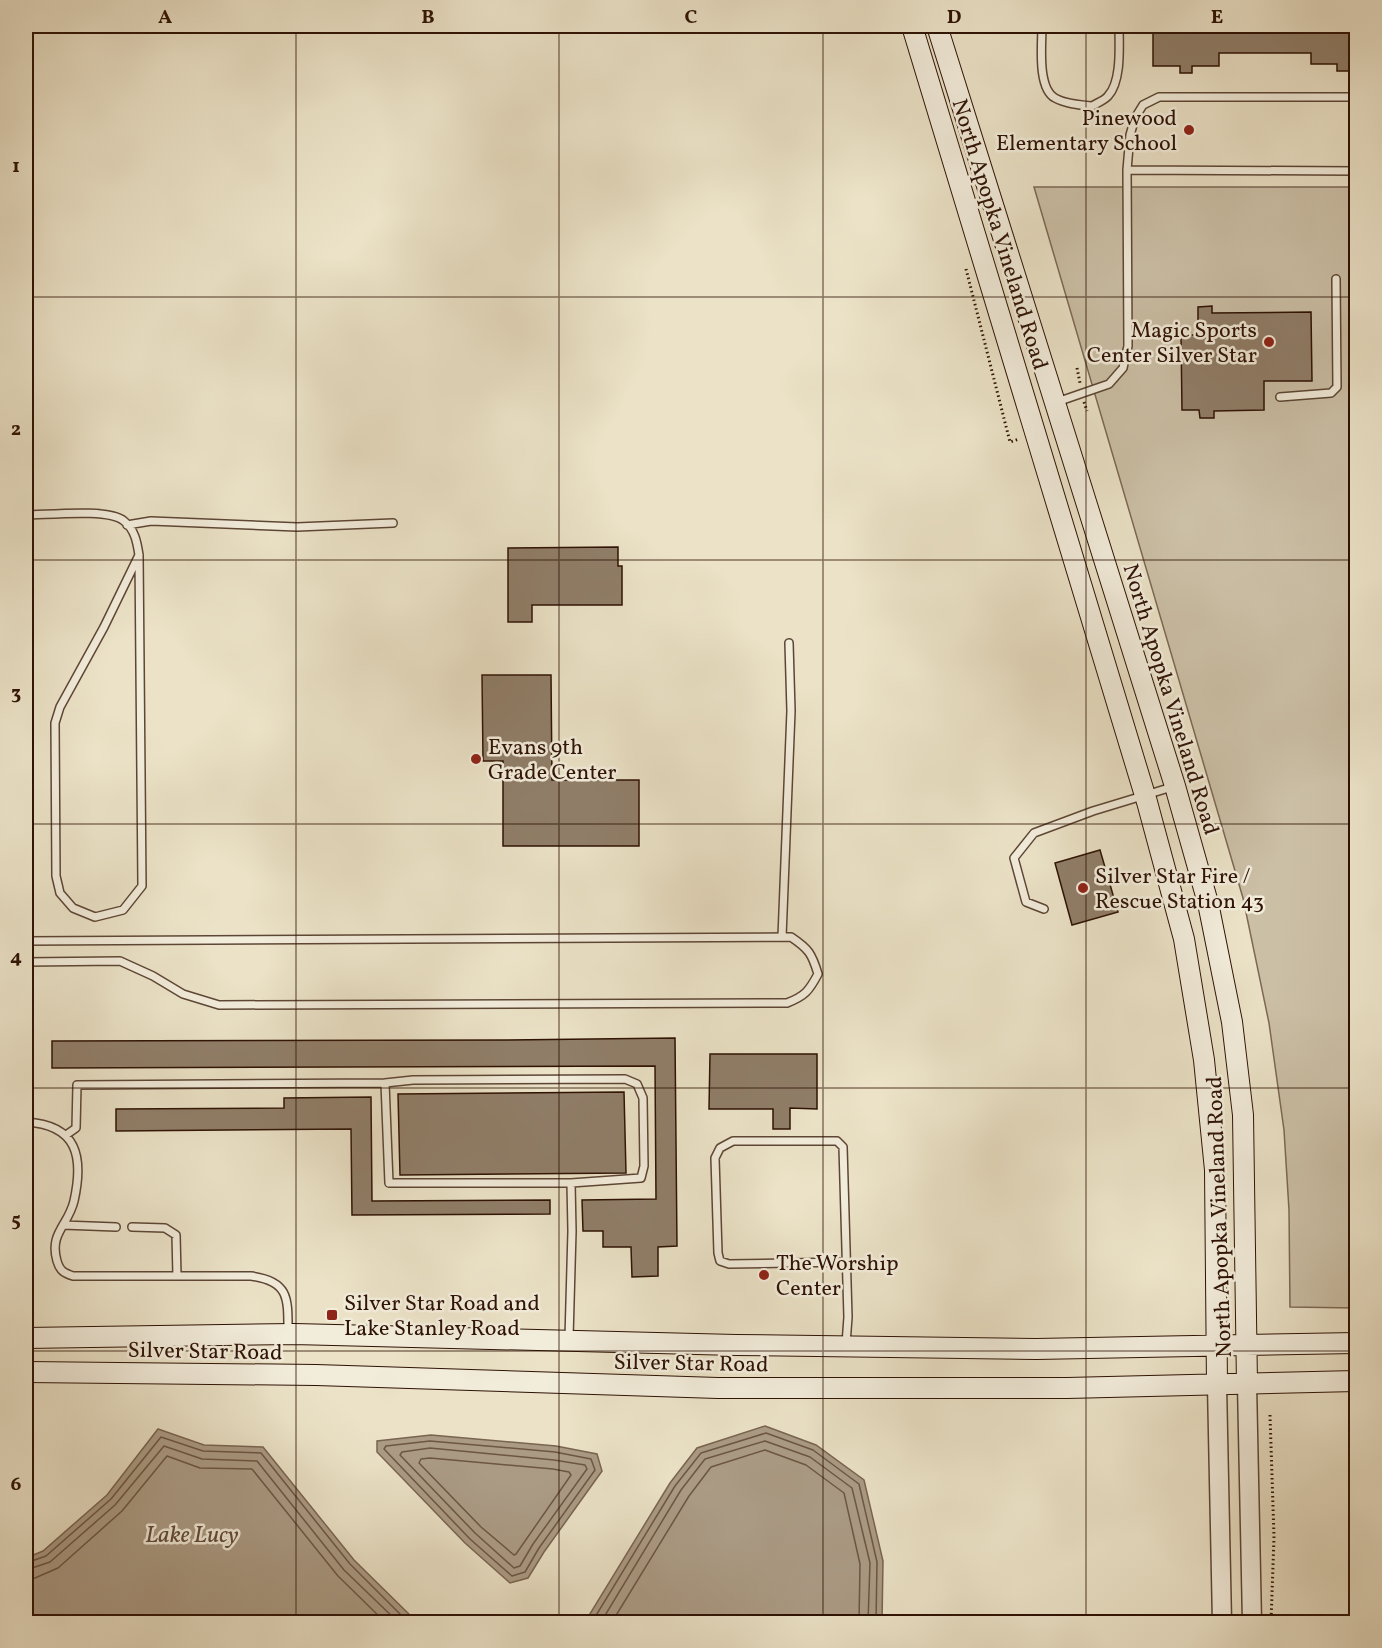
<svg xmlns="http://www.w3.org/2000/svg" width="1382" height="1648" font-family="Vollkorn,serif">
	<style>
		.green { fill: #cbbfa6; stroke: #7c6855; stroke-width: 1.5 }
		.water { fill: #ab9b85; stroke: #796451; stroke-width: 1.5 }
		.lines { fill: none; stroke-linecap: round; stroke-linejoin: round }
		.shore { stroke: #6c5644; stroke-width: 1.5 }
		.building { fill: #907e69; stroke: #2e1204; stroke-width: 1.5 }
		.service-casing { stroke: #5d4635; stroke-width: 10 }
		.tertiary-casing { stroke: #5d4635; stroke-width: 21 }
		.secondary-casing { stroke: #2e1204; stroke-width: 22 }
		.path { stroke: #2e1204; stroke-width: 3; stroke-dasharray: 1.5 3; stroke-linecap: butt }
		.service { stroke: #f2ecdb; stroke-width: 7 }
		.tertiary { stroke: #f2ecdb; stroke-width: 18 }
		.secondary { stroke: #f2ecdb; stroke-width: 20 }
		.grid { fill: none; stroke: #2e1204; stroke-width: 1.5; stroke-opacity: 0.55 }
		.poi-dot { fill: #8f2418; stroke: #f2ecdb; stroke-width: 2 }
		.labels { text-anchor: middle; stroke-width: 5; stroke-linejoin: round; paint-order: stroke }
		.poi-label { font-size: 22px; fill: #2e1204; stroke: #f2ecdb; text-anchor: start }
		.street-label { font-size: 22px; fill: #2e1204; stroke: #f2ecdb }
		.water-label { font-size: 24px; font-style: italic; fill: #604938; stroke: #f2ecdb }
		.neatline { fill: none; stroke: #2e1204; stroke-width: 2 }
		.grid-label { font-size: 20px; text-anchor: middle; font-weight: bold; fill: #2e1204 }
	</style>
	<rect width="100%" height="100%" fill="#ebe2c7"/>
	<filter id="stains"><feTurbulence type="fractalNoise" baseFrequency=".00333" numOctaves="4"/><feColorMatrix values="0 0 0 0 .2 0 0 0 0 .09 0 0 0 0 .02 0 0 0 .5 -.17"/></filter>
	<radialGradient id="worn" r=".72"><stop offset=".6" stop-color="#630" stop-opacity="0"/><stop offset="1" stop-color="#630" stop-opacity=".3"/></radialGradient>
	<path class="green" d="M1034,187H1356V1308L1290,1307L1289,1210L1284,1130L1269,1023L1243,898Z"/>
	<path class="water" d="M765,1426L816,1445L864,1480L883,1561L882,1622H585L670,1483L697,1448Z
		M158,1429L204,1445L263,1447L354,1560L417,1622H26V1558L43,1551L107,1495Z
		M431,1435L556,1446L597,1454L602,1471L544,1552L528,1578L510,1583L465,1543L377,1452V1441Z"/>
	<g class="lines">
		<path class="shore" d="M430,1441L555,1452L591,1459L595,1470L539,1548L525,1572L512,1576L470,1539L384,1449L386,1446Z
			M430,1448L554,1460L585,1465L587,1469L533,1544L520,1566L514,1568L475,1533L400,1455L402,1452Z
			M430,1458L553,1469L569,1472L571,1475L516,1554L514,1555L481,1527L419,1463L421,1459Z
			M26,1563L46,1556L111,1499L161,1437L203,1451L261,1453L350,1564L408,1622
			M26,1570L50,1562L115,1505L164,1446L202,1459L257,1461L344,1570L398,1622
			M26,1579L35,1578L58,1568L122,1511L167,1456L200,1468L252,1469L338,1576L385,1622
			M592,1622L675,1486L701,1453L766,1433L813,1450L859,1484L877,1562L876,1622
			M601,1622L681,1490L705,1459L765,1441L810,1457L852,1488L870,1563L868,1622
			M612,1622L689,1496L711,1467L765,1450L806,1465L844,1493L860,1564L859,1622"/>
	</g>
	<path class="building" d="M1153,26H1356V64H1349V71H1337V64H1311V53H1219V66H1192V73H1180V66H1153Z
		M1212,306V313L1311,312L1312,381H1264V410L1214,411V418H1200L1199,410H1182L1181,335H1198V307Z
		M618,547V566H622V605H532V622H508V548Z
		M482,675H551L552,780H639V846H503V761H483Z
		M1100,850L1118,912L1072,925L1055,863Z
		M675,1038L677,1246L658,1247V1276L632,1277L631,1247H603V1231H583L582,1200L656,1199L655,1066L52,1068V1041L508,1040Z
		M710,1054H817V1109L790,1108V1129H773V1109H709Z
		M624,1092L626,1173L400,1175L398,1094Z
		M371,1097L372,1201L550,1200V1214L352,1215L351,1129L116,1131V1109L284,1108V1098Z"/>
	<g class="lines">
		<g class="service-casing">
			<path id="service" d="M1042,26C1042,44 1037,88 1055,98C1066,104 1080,105 1092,106C1097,103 1105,100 1108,96C1122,81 1119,45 1119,26
				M1127,170L1356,171
				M1280,397L1331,393L1337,387L1336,279
				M1057,402L1109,384L1123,368L1128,346L1127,170L1130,135L1135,118L1143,105L1159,97H1356
				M26,515C47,515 109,508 124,521C135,530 137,542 139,555L142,886L123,910L95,917L73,908L60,893L56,876L55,723L60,707L104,627L139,555
				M127,525L151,521L297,527L393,523
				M1044,909L1026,902L1014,858L1034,833L1093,811L1172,787
				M782,937L791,711L789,643
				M26,941L791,937C809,949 812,954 818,974C809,991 805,996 787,1003L219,1005L183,994L153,976L120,961L26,962
				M385,1083L413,1080L625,1079L637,1084L643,1098L644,1166L641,1178L571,1183
				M26,1122C77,1125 84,1156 74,1201C68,1226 49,1233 57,1261C60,1271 64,1273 73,1276H251C289,1281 288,1298 288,1331
				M66,1135L76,1128L77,1085L385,1083L389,1183H571L572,1231L569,1338
				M63,1225L116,1227
				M132,1227L165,1228L176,1235L177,1276
				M845,1262L729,1264L720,1261L718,1253L715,1158L720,1148L733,1141H837L843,1147L848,1317L846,1344"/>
		</g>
		<g class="tertiary-casing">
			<path id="tertiary" d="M1247,1384L1252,1622
				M1217,1385L1222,1622"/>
		</g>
		<g class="secondary-casing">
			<path id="secondary" d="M912,26L1147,802L1184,939L1204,1060L1215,1170L1217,1385
				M937,26L1175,786L1208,903L1232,1022L1243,1115L1247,1384
				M26,1338L294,1334L736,1345L1036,1349L1356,1343
				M26,1372L316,1375L718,1388H1067L1356,1381"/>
		</g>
		<path class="path" d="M966,269L1010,442L1019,439
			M1077,368L1080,383
			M1084,402L1087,411
			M1270,1415L1274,1537L1271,1622"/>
		<use href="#service" class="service"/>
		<use href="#tertiary" class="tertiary"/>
		<use href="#secondary" class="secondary"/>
	</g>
	<path class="grid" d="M296,26V1622M559,26V1622M823,26V1622M1086,26V1622M26,297H1356M26,560H1356M26,824H1356M26,1088H1356M26,1351H1356"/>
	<g class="poi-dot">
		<circle cx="1189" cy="130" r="6"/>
		<circle cx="1269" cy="342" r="6"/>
		<circle cx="476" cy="759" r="6"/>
		<circle cx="1083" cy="888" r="6"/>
		<circle cx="764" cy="1275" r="6"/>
		<rect x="326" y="1309" width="12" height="12" rx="3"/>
	</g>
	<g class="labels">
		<g class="poi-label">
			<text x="1177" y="125" text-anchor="end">Pinewood<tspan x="1177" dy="25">Elementary School</tspan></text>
			<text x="1257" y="337" text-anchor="end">Magic Sports<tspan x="1257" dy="25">Center Silver Star</tspan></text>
			<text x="488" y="754">Evans 9th<tspan x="488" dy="25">Grade Center</tspan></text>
			<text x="1095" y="883">Silver Star Fire /<tspan x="1095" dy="25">Rescue Station 43</tspan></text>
			<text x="776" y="1270">The Worship<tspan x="776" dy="25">Center</tspan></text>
			<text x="344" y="1310">Silver Star Road and<tspan x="344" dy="25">Lake Stanley Road</tspan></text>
		</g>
		<g class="street-label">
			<text transform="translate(1001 234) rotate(73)" y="8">North Apopka Vineland Road</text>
			<text transform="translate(1172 699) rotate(73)" y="8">North Apopka Vineland Road</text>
			<text transform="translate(1218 1217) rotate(-92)" y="8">North Apopka Vineland Road</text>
			<text transform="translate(205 1350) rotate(1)" y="8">Silver Star Road</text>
			<text transform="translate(691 1362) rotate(1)" y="8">Silver Star Road</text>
		</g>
		<g class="water-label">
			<text x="192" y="1542">Lake Lucy</text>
		</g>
	</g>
	<rect width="1382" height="1648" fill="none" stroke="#ebe2c7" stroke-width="66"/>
	<rect x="33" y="33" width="1316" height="1582" class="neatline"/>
	<g class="grid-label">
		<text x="165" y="23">A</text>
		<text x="428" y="23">B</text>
		<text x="691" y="23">C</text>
		<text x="954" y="23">D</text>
		<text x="1217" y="23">E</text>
		<text x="16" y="172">1</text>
		<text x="16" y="435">2</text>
		<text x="16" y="699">3</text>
		<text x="16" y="963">4</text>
		<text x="16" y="1226">5</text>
		<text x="16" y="1490">6</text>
	</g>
	<rect width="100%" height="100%" filter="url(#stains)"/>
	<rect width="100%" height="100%" fill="url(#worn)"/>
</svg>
